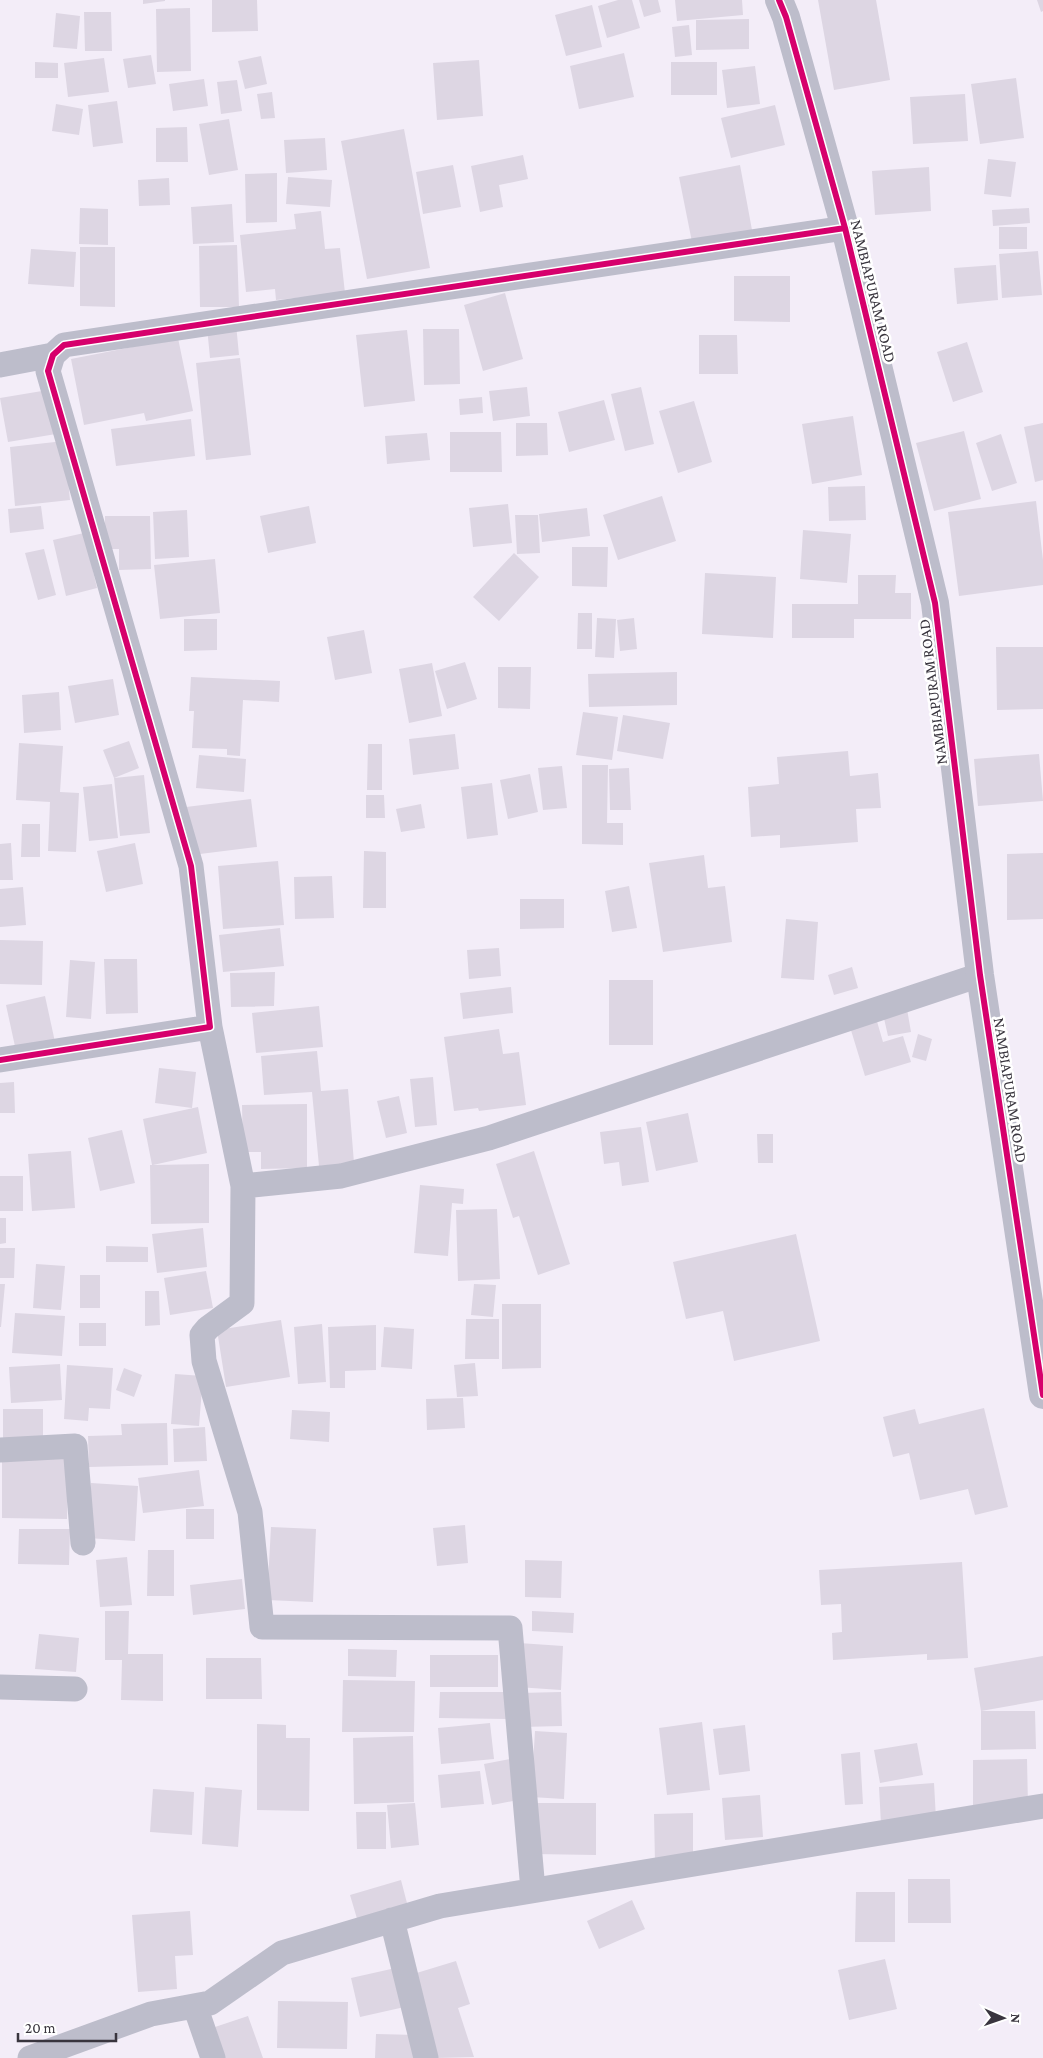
<svg xmlns="http://www.w3.org/2000/svg" width="1043" height="2058" font-family="'Crimson Pro',serif">
	<style>
		.building { fill: #ddd6e3 }
		.lines { fill: none; stroke-linecap: round; stroke-linejoin: round }
		.minor { stroke: #bdbdcb; stroke-width: 25 }
		.tertiary { stroke: #bdbdcb; stroke-width: 28 }
		.cycleway-casing { stroke: #fff; stroke-width: 9 }
		.cycleway { stroke: #d6006c; stroke-width: 6 }
		.labels { text-anchor: middle; stroke-width: 5; stroke-linejoin: round; paint-order: stroke }
		.street-label { font-size: 16px; fill: #39353e; stroke: #fff }
	</style>
	<rect width="100%" height="100%" fill="#f3edf8"/>
	<path class="building" d="M143,0H165V1L143,4Z
		M212,0H257L258,31L212,32Z
		M618,0H632L640,28L607,38L598,6Z
		M639,0H658L661,12L644,17Z
		M675,0H742L743,15L677,21Z
		M818,0H876L890,80L834,90Z
		M1037,0H1043V11L1041,12Z
		M592,5L602,47L566,56L555,15Z
		M190,8L191,71L157,72L156,9Z
		M84,12H111L112,51H85Z
		M56,13L80,16L77,49L53,47Z
		M749,19V49L696,50V20Z
		M689,25L692,55L675,57L672,27Z
		M624,53L634,97L579,109L570,66Z
		M151,55L156,84L128,88L123,59Z
		M261,56L267,84L245,89L238,61Z
		M104,58L109,92L68,97L64,63Z
		M479,60L483,116L437,120L433,63Z
		M35,62L58,63V78H35Z
		M671,62H717V95H671Z
		M755,66L760,104L727,108L722,70Z
		M1016,78L1024,138L980,144L971,84Z
		M204,79L208,106L173,111L169,84Z
		M237,80L242,111L221,114L217,82Z
		M272,92L275,118L261,119L257,94Z
		M965,94L968,141L913,144L910,97Z
		M117,101L123,143L93,147L88,105Z
		M56,104L83,109L79,135L52,131Z
		M775,105L785,145L731,158L721,118Z
		M229,119L238,170L209,175L199,124Z
		M187,127L188,162H156V128Z
		M404,129L430,268L367,279L341,141Z
		M325,138L327,170L286,173L284,140Z
		M523,155L528,179L499,185L503,207L480,212L471,166Z
		M988,159L1016,162L1011,197L984,194Z
		M453,165L461,207L423,214L416,172Z
		M740,165L752,230L692,242L679,177Z
		M929,167L931,211L875,215L872,171Z
		M277,173V222L246,223L245,174Z
		M288,177L332,180L330,207L286,204Z
		M169,178L170,205L139,206L138,180Z
		M232,204L234,242L193,244L191,207Z
		M80,208L108,209V245L79,244Z
		M1029,208L1030,223L993,226L992,210Z
		M321,211L325,249L340,248L345,293L276,300L275,289L246,292L240,235L296,229L294,214Z
		M999,227H1027V249H999Z
		M237,245L239,307H200L199,246Z
		M80,247H115V307L80,306Z
		M31,249L76,252L74,287L28,284Z
		M1038,251L1042,295L1002,298L999,254Z
		M996,265L998,300L957,304L954,268Z
		M734,276H790V322L734,321Z
		M505,293L523,359L483,371L464,305Z
		M236,324L239,355L210,358L207,327Z
		M423,329H459L460,384L424,385Z
		M407,330L415,401L364,407L356,335Z
		M699,335H737L738,374H699Z
		M178,338L193,411L146,421L144,413L84,425L71,359Z
		M967,342L983,392L953,402L937,352Z
		M240,358L251,455L206,460L196,363Z
		M527,387L530,416L493,421L489,391Z
		M641,387L654,444L625,451L611,394Z
		M48,390L56,434L8,442L0,398Z
		M482,397L483,413L460,415L459,399Z
		M604,400L615,440L569,452L558,412Z
		M694,401L712,462L678,473L659,411Z
		M853,416L862,475L812,484L802,424Z
		M191,419L195,456L116,466L111,429Z
		M516,423H547L548,455L516,456Z
		M1043,423V480L1035,482L1024,427Z
		M964,431L981,499L934,511L916,443Z
		M450,432H501L502,472H450Z
		M427,433L430,460L387,464L385,436Z
		M1001,434L1017,483L992,491L976,443Z
		M64,441L70,500L15,506L10,447Z
		M865,486L866,520L829,521L828,487Z
		M662,496L676,541L618,560L603,515Z
		M1036,501L1043,560V585L959,596L948,512Z
		M508,504L512,543L473,547L469,508Z
		M41,506L44,529L10,533L8,509Z
		M309,506L316,543L268,553L260,516Z
		M587,508L590,536L542,542L539,514Z
		M187,510L189,557L155,559L153,512Z
		M515,515H538L540,553L517,554Z
		M105,516H150L151,569L119,570V549H105Z
		M803,530L851,534L847,583L800,579Z
		M84,533L97,588L66,596L53,540Z
		M572,547H608L607,587L572,586Z
		M44,549L56,595L38,600L25,553Z
		M514,553L539,577L499,621L473,597Z
		M215,559L220,613L160,619L154,565Z
		M705,573L776,577L773,638L702,634Z
		M858,575H896L895,593H911V619H854V638H792V604H858Z
		M578,613H592V649H577Z
		M597,618L616,619L614,658L595,657Z
		M634,618L637,649L620,651L617,620Z
		M184,619H217V650L184,651Z
		M364,630L372,673L335,680L327,637Z
		M996,647H1043V709L997,710Z
		M465,662L477,699L447,709L435,671Z
		M432,663L442,716L409,723L399,669Z
		M498,667H531L530,709L498,708Z
		M677,672V705L589,707L588,674Z
		M191,677L280,681L279,702L243,700L240,756L227,755V749L192,748L194,711H189Z
		M113,679L119,715L75,723L68,686Z
		M59,692L61,730L24,733L22,695Z
		M583,712L618,717L612,760L576,755Z
		M623,715L670,723L663,759L617,751Z
		M455,734L459,769L413,775L409,739Z
		M129,741L139,768L114,778L103,750Z
		M19,743L63,746L60,792L79,793L76,852L48,851L50,802L16,800Z
		M368,744H382V790H367Z
		M848,751L850,776L878,773L881,808L856,809L858,842L780,848V835L751,837L748,787L779,784L777,757Z
		M1039,754L1043,801L978,806L974,759Z
		M199,755L246,759L244,792L196,788Z
		M582,765H608L607,823H623V845L582,844Z
		M562,766L567,808L543,810L538,768Z
		M629,768L631,810H610L609,769Z
		M530,774L538,812L508,819L500,780Z
		M144,775L150,833L120,836L114,778Z
		M492,783L498,835L467,839L461,787Z
		M112,784L118,838L89,841L83,787Z
		M366,795H384L385,818H366Z
		M251,799L257,847L192,855L186,807Z
		M421,804L425,828L401,832L396,809Z
		M22,824H40V857H21Z
		M11,843L13,880H0V844Z
		M135,843L143,884L106,892L97,851Z
		M364,851L386,852V908H363Z
		M1043,853V919L1007,920V854Z
		M704,855L708,888L725,886L732,942L663,952L649,863Z
		M278,861L284,925L223,929L218,866Z
		M332,876L334,918L295,919L294,877Z
		M629,886L637,928L612,932L605,891Z
		M23,887L26,925L0,927V889Z
		M520,899H564V928L520,929Z
		M786,919L818,922L814,980L781,978Z
		M280,928L284,966L223,972L219,935Z
		M0,940L43,941L42,985L0,984Z
		M499,948L501,976L469,979L467,950Z
		M104,959H137L138,1013L106,1014Z
		M70,960L95,962L91,1019L66,1017Z
		M852,967L858,988L834,995L828,975Z
		M275,972L274,1006L231,1007L230,973Z
		M609,980H653V1045H609Z
		M511,987L513,1013L463,1019L460,993Z
		M45,996L55,1042L16,1051L6,1005Z
		M319,1006L323,1047L256,1053L252,1013Z
		M907,1009L911,1032L888,1036L883,1014Z
		M876,1018L883,1042L903,1036L911,1062L865,1076L850,1027Z
		M499,1029L503,1054L519,1052L526,1105L479,1111L478,1108L454,1111L444,1037Z
		M918,1034L932,1039L926,1061L912,1057Z
		M317,1051L321,1091L348,1089L354,1163L319,1166L312,1092L264,1095L261,1056Z
		M159,1068L196,1072L192,1108L155,1103Z
		M433,1077L437,1125L415,1127L410,1079Z
		M14,1082L15,1113H0V1083Z
		M399,1096L407,1133L386,1138L377,1101Z
		M307,1104V1168L261,1169V1152H243L242,1105Z
		M198,1107L207,1153L153,1165L209,1164V1223L151,1224L150,1165H152L143,1119Z
		M688,1113L698,1162L656,1171L646,1122Z
		M641,1127L649,1182L622,1186L619,1162L604,1164L600,1132Z
		M122,1130L135,1183L100,1191L88,1138Z
		M757,1134H773V1163H758Z
		M71,1151L75,1208L32,1211L28,1154Z
		M534,1151L570,1264L538,1275L519,1216L513,1218L496,1164Z
		M0,1176H23V1211H0Z
		M420,1185L464,1189L463,1204L452,1203L448,1256L414,1253Z
		M497,1209L500,1279L458,1281L456,1210Z
		M0,1218H6V1243L0,1244Z
		M203,1228L207,1267L157,1273L152,1234Z
		M796,1234L820,1341L734,1361L723,1311L686,1319L673,1262Z
		M106,1246L148,1247V1262H106Z
		M0,1248H15L14,1278H0Z
		M36,1264L65,1266L61,1310L33,1308Z
		M206,1271L213,1308L170,1315L164,1278Z
		M80,1275H100V1308H80Z
		M0,1284H5L1,1327H0Z
		M474,1284L496,1285L493,1317L471,1315Z
		M145,1291H159L160,1325L145,1326Z
		M502,1304H541V1368L502,1369Z
		M15,1313L65,1316L62,1356L12,1353Z
		M466,1319H499V1359H465Z
		M281,1320L290,1377L226,1387L217,1330Z
		M79,1323H106V1346H79Z
		M322,1324L326,1382L298,1384L294,1327Z
		M376,1325V1370L345,1371V1388H330L328,1327Z
		M384,1327L414,1329L412,1369L381,1367Z
		M475,1363L478,1396L457,1397L454,1365Z
		M60,1364L62,1400L11,1403L9,1367Z
		M67,1365L113,1368L110,1409L89,1408L88,1421L64,1419Z
		M124,1368L142,1375L134,1397L116,1390Z
		M175,1374L203,1376L199,1426L171,1424Z
		M463,1398L465,1428L427,1430L426,1399Z
		M984,1408L1008,1507L975,1515L968,1489L920,1500L909,1453L893,1457L883,1417L915,1409L919,1424Z
		M3,1409H43V1443L3,1444Z
		M292,1410L330,1412L329,1442L290,1439Z
		M167,1423L168,1465L89,1467L88,1436L122,1435L121,1424Z
		M205,1427L207,1461L174,1462L173,1429Z
		M2,1455L68,1456L67,1519L2,1518Z
		M199,1470L204,1506L143,1513L138,1478Z
		M91,1483L138,1486L135,1541L87,1538Z
		M186,1509H214V1539H186Z
		M465,1525L468,1563L437,1566L433,1528Z
		M271,1527L316,1529L313,1602L267,1600Z
		M19,1529H70L69,1565L18,1564Z
		M148,1550H174V1596H147Z
		M127,1557L132,1605L100,1607L96,1560Z
		M525,1560L562,1561L561,1598L525,1597Z
		M962,1562L968,1658L927,1660V1654L833,1660L832,1633L842,1632L841,1604L821,1605L819,1570Z
		M242,1579L245,1609L193,1615L190,1585Z
		M105,1611H129L128,1654H163V1701L121,1700L122,1660H105Z
		M532,1611L574,1613L573,1633L532,1631Z
		M39,1634L79,1638L76,1672L35,1669Z
		M519,1643L563,1646L561,1690L517,1687Z
		M348,1649L397,1650L396,1677L348,1676Z
		M430,1655H498V1687H430Z
		M1043,1656V1700L981,1711L974,1668Z
		M206,1658H261L262,1699H206Z
		M343,1680L415,1681L414,1732H342Z
		M440,1692H507V1719L439,1718Z
		M561,1692L562,1726L521,1727L520,1693Z
		M981,1711H1035L1036,1749L981,1750Z
		M702,1722L710,1790L667,1795L659,1728Z
		M490,1723L494,1759L441,1764L438,1728Z
		M257,1724L286,1725V1738H310L309,1811L257,1810Z
		M745,1725L750,1771L719,1775L713,1729Z
		M535,1731L567,1733L564,1799L531,1797Z
		M413,1736L414,1802L354,1804L353,1738Z
		M917,1743L923,1775L880,1783L874,1750Z
		M860,1752L863,1804L845,1805L841,1754Z
		M515,1758L523,1799L492,1805L484,1764Z
		M1027,1759L1028,1806L973,1808V1760Z
		M480,1771L484,1804L441,1808L438,1775Z
		M934,1783L936,1819L881,1824L879,1787Z
		M205,1787L242,1790L238,1847L202,1844Z
		M153,1789L194,1792L192,1835L150,1832Z
		M760,1795L763,1837L725,1840L722,1798Z
		M415,1803L419,1845L391,1848L387,1805Z
		M534,1803H596V1855L534,1854Z
		M356,1812H386V1849H357Z
		M693,1813V1862L655,1863L654,1814Z
		M908,1879H950L951,1923H908Z
		M401,1880L408,1907L358,1922L350,1895Z
		M856,1892H895V1942H855Z
		M632,1900L645,1929L599,1949L587,1921Z
		M190,1911L193,1955L175,1956L177,1989L138,1992L132,1915Z
		M885,1959L897,2009L849,2020L838,1970Z
		M456,1961L470,2004L458,2008L474,2057L436,2058L410,1975Z
		M400,1967L409,2006L360,2017L351,1978Z
		M278,2001L348,2002L347,2049L277,2048Z
		M248,2016L263,2058H225L215,2027Z
		M376,2034L417,2035L416,2058H375Z"/>
	<g class="lines">
		<path class="minor" d="M0,365L53,355
			M210,1027L243,1186L242,1303L208,1328L202,1335L204,1361L250,1512L262,1627L510,1628L533,1890
			M0,1060L210,1027L191,866L48,371L53,355L64,345L845,228
			M243,1186L341,1176L489,1138L980,975
			M0,1450L75,1446L83,1543
			M0,1687L75,1689
			M392,1920L426,2058
			M195,2006L213,2058
			M30,2058L151,2014L210,2003L282,1953L440,1906L1043,1806"/>
		<path class="tertiary" d="M779,0L786,17L845,228L935,603L980,975L1043,1395"/>
		<g class="cycleway-casing">
			<path id="cycleway" d="M779,0L786,17L845,228L935,603L980,975L1043,1395
				M0,1060L210,1027L191,866L48,371L53,355L64,345L845,228"/>
		</g>
		<use href="#cycleway" class="cycleway"/>
	</g>
	<g class="labels">
		<g class="street-label">
			<text transform="translate(874 291) rotate(76)" y="6">NAMBIAPURAM ROAD</text>
			<text transform="translate(932 692) rotate(-97)" y="6">NAMBIAPURAM ROAD</text>
			<text transform="translate(1011 1090) rotate(81)" y="6">NAMBIAPURAM ROAD</text>
		</g>
	</g>
	<g transform="translate(1003 2018) rotate(92)" stroke="#ffffff" stroke-width="4" paint-order="stroke">
	<path d="M0-4L9 19L0 12L-9 19Z" fill="#39353e"/>
	<text y="-8" font-size="14" font-weight="bold" text-anchor="middle" fill="#39353e">N</text>
	</g>
	<path d="M18 2033v8h98v-8" fill="none" stroke="#39353e" stroke-width="2.5"/>
	<text x="25" y="2033" font-size="15" fill="#39353e" stroke="#ffffff" stroke-width="4" paint-order="stroke">20 m</text>
</svg>
